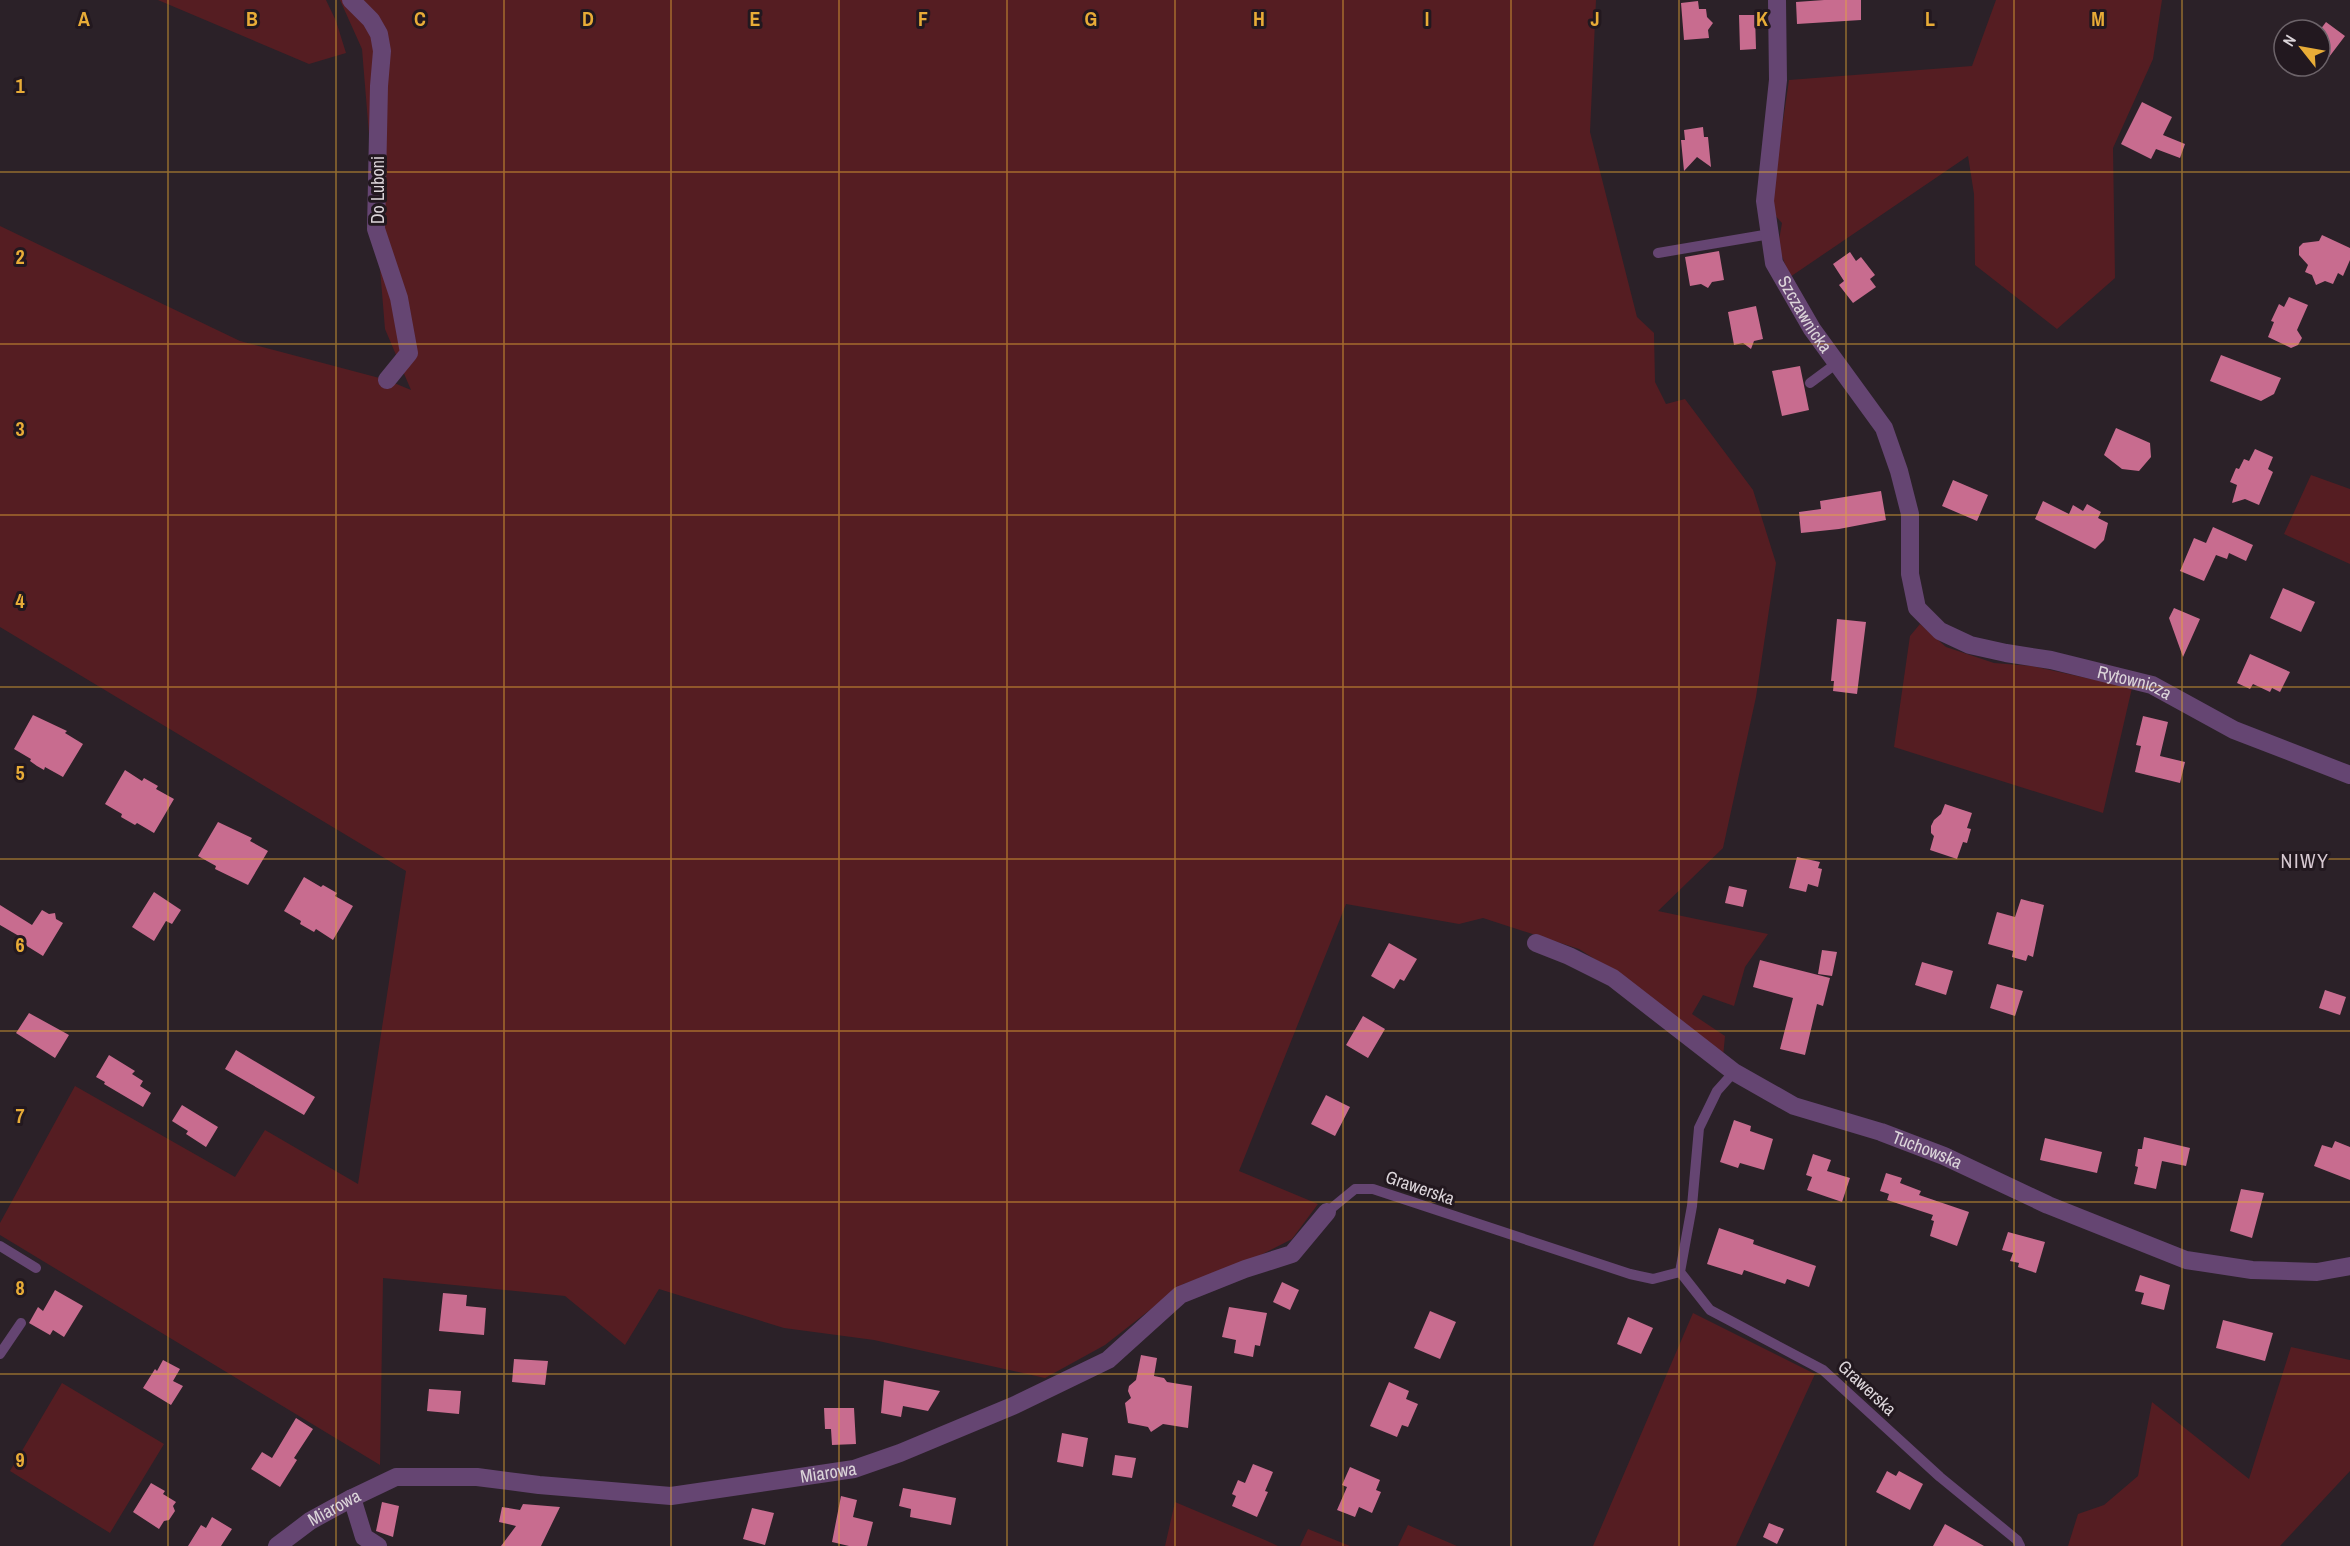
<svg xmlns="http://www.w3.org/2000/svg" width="2350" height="1546" font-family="'Archivo Narrow',sans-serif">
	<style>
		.green { fill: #551d22 }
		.building { fill: #c86c8f }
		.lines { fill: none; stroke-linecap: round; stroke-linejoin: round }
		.lane { stroke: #654572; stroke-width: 10 }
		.street { stroke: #654572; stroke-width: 18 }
		.grid { fill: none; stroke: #e8ac37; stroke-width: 1.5; stroke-opacity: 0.55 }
		.labels { text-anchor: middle; stroke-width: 6; stroke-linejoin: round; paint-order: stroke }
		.street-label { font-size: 18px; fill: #dbd4d9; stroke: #22181f }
		.neighbourhood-label { font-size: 20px; letter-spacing: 1.5px; fill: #d7c9d2; stroke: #22181f }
		.grid-label { font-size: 20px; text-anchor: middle; font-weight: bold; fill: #e8ac37; stroke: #22181f; stroke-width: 6; stroke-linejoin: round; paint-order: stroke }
	</style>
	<rect width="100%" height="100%" fill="#2b2128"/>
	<path class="green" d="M158,0H326L336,21L346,53L309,64Z
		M340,0H1596L1590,132L1637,317L1654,333L1655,382L1666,404L1685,399L1753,490L1776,563L1756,697L1723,848L1658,911L1768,934L1745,967L1734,1006L1703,995L1692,1014L1725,1036L1723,1057L1632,983L1579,949L1483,918L1459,924L1346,904L1239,1171L1318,1204L1292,1239L1239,1266L1183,1284L1105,1345L1045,1378L874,1340L784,1328L659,1289L625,1345L565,1296L383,1278L380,1465L0,1235V1223L75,1086L235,1177L265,1130L358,1184L406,871L0,627V226L240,341L387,380L411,390L385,329L362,49Z
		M1996,0H2162L2153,59L2113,148L2115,278L2057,329L1975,265L1974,194L1968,156L1790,277L1778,246L1782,223L1770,210L1789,80L1972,66Z
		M2311,475L2350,489V564L2284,534Z
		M1920,624L1946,647L1994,663L2032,666L2132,688L2103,813L1894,747L1910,636Z
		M1693,1313L1815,1374L1736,1546H1593Z
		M2291,1347L2350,1360V1471L2280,1546H2068L2078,1514L2104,1505L2138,1476L2152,1402L2249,1479Z
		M62,1383L164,1444L110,1533L10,1471Z
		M1175,1502L1265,1540L1278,1546H1165Z
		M1408,1525L1457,1546H1398Z
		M1308,1529L1350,1546H1300Z"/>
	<path class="building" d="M1824,0H1861V20L1797,24L1796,2Z
		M1698,1L1699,9H1706L1707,17L1713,23L1708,30L1709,38L1684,40L1681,3Z
		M1739,15H1755L1756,49L1740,50Z
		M2326,22L2345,36L2320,69V30Z
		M2142,102L2172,117L2163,135L2185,144L2180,158L2156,149L2151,159L2121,144Z
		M1703,127L1704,137H1708L1711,167L1697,157L1684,171L1681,140H1685L1684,130Z
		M2322,235L2350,248V260L2343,276L2338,273L2333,284L2325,281L2316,285L2312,275L2305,272L2308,265L2299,255V247L2303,243L2319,241Z
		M1719,251L1724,280L1712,282L1708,288L1701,284L1690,286L1685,257Z
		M1850,252L1856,261L1861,257L1875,275L1870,279L1876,287L1853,303L1839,285L1844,281L1833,264Z
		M2289,297L2308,305L2297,330L2302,338L2298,345L2291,348L2268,337L2274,322L2271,321L2279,304L2284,307Z
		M1756,306L1763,339L1754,341L1751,349L1743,343L1734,345L1728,312Z
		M2221,355L2281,378L2274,394L2261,401L2210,381Z
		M1800,366L1809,410L1782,416L1772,371Z
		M2116,428L2150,443L2151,457L2139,471L2122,469L2104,455Z
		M2255,449L2273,457L2268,469L2273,472L2259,505L2245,499L2232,503L2237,485L2230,482L2236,468L2239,469L2244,459L2249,461Z
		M1953,480L1988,495L1977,521L1942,506Z
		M1881,491L1886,520L1839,529L1801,533L1799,512L1821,509L1820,501Z
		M2043,501L2069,514L2073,505L2083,511L2087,504L2101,512L2098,518L2108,523L2104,540L2095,549L2035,519Z
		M2213,527L2253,545L2246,561L2229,553L2227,559L2216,555L2204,581L2180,571L2194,538L2206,543Z
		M2283,588L2315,602L2301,632L2270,618Z
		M2174,608L2200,619L2183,657L2169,618Z
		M1837,619L1866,622L1857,694L1833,691L1834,681H1831Z
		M2250,654L2290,672L2280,692L2272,688L2270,692L2253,684L2250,689L2237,683Z
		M33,715L67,731L65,733L83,744L63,777L45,767L44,770L37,766L30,761L31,759L14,749Z
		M2143,716L2168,722L2160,756L2185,762L2180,783L2135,772L2141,746L2136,745Z
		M125,770L142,781L144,778L158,786L156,789L174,799L154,833L137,823L135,825L121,817L122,814L105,804Z
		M1945,804L1972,813L1967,828L1971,829L1967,843L1963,842L1957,859L1930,850L1934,836L1931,833V826L1934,820L1941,814Z
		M218,822L252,838L250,841L268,851L248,885L215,869L216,866L198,856Z
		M1797,857L1820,862L1818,868L1822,869L1818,887L1808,884L1806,892L1789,888Z
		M304,877L321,887L323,885L337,893L335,896L353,906L333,940L316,929L314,932L300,924L301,921L284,911Z
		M1729,886L1747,890L1743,907L1725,903Z
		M154,892L181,910L172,924L166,921L154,941L132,927Z
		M2021,899L2044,905L2033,957L2028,955L2026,961L2012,957L2013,951L1988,944L1997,912L2015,917Z
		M0,905L32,925L42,910L49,914L55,913L56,919L63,923L43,956L22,943L24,939L0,925Z
		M1389,943L1417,959L1404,981L1400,979L1394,989L1371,976Z
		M1822,950L1837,952L1832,976L1818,974Z
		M1760,960L1830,978L1823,1006L1817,1004L1805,1055L1780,1049L1793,998L1753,987Z
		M1922,962L1953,971L1946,995L1915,985Z
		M1997,984L2023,991L2015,1016L1990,1008Z
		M2325,990L2346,997L2340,1015L2319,1008Z
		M29,1013L69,1035L55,1058L16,1033Z
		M1363,1016L1385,1029L1368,1058L1346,1045Z
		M236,1050L315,1097L304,1115L225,1069Z
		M109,1055L135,1071L132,1074L143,1081L140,1086L151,1093L143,1107L104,1084L105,1082L96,1077Z
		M1326,1095L1350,1107L1335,1136L1311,1124Z
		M182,1105L218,1127L206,1147L186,1134L188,1131L172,1121Z
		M1734,1120L1751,1126L1750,1131L1773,1139L1764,1170L1740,1163L1738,1168L1720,1162Z
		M2144,1137L2190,1148L2186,1166L2162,1161L2156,1189L2134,1184L2138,1167L2135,1166L2138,1149H2142Z
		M2045,1138L2102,1152L2097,1173L2040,1160Z
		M2335,1141L2350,1147V1180L2314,1166L2322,1145L2332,1148Z
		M1813,1154L1831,1160L1827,1171L1850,1178L1842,1202L1807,1190L1812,1177L1806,1175Z
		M1886,1173L1902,1178L1900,1183L1921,1191L1919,1195L1969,1212L1957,1246L1930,1236L1934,1221L1931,1220L1933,1215L1887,1200L1889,1194L1880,1191Z
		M2241,1189L2264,1193L2252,1238L2230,1231Z
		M1719,1228L1754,1240L1753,1244L1816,1266L1809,1287L1787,1279L1785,1284L1744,1270L1742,1275L1707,1264Z
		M2008,1232L2045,1242L2036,1273L2018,1267L2019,1263L2010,1261L2013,1253L2002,1250Z
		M2140,1275L2170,1285L2164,1310L2141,1304L2144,1293L2135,1291Z
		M1282,1282L1299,1290L1290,1310L1273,1302Z
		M55,1290L83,1306L64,1337L53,1330L50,1335L29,1323L38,1307L43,1311Z
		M443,1293L467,1295L466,1306L486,1308L484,1335L439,1331Z
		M1229,1307L1267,1313L1260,1346L1255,1345L1253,1357L1234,1353L1236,1340L1222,1337Z
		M1430,1311L1456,1322L1440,1359L1414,1348Z
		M1628,1317L1653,1328L1641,1354L1617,1344Z
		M2223,1320L2273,1333L2265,1361L2216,1348Z
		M1141,1355L1157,1358L1154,1376L1164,1378L1167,1382L1192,1386L1188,1428L1163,1424L1151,1432L1148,1427L1128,1423L1125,1403L1131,1398L1128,1391L1129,1386L1136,1380Z
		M514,1359L548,1361L545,1385L512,1382Z
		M163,1360L180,1369L173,1381L183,1386L171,1405L143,1388L155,1369L157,1371Z
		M884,1380L940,1391L928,1411L903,1406L901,1417L881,1413Z
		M1389,1382L1409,1391L1406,1399L1418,1404L1408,1427L1402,1425L1397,1437L1370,1426Z
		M429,1389L461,1391L459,1414L427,1411Z
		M824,1408H854L856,1444L832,1445L831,1429H825Z
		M296,1418L313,1429L294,1458L297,1460L280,1487L251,1469L262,1452L272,1458Z
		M1062,1433L1088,1438L1083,1467L1057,1462Z
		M1115,1455L1136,1458L1132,1478L1112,1475Z
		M1253,1464L1273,1472L1265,1491L1268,1492L1257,1517L1232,1506L1236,1496L1232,1494L1238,1480L1245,1483Z
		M1350,1467L1380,1480L1376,1490L1381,1492L1372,1513L1359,1507L1355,1517L1337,1510L1347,1487L1342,1485Z
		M1887,1471L1896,1476L1899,1471L1923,1484L1910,1510L1876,1492Z
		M151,1483L165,1491L163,1494L176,1502L173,1506L175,1511L169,1520L164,1521L159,1529L133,1512Z
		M903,1488L956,1498L951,1525L910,1517L911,1509L899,1506Z
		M841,1496L857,1500L853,1517L873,1522L867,1546H849L832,1542Z
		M382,1502L399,1506L393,1537L376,1531Z
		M523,1504L560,1507L541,1546H501L516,1526L499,1522L502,1507L520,1510Z
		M752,1508L774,1513L765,1545L743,1539Z
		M212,1517L232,1529L221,1546H188L201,1525L206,1528Z
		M1769,1523L1784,1529L1777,1544L1763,1537Z
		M1945,1524L1984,1546H1933Z"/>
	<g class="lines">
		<path class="lane" d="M1658,253L1770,234
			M1810,383L1837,363
			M1327,1212L1355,1189H1373L1630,1274L1653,1279L1680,1272
			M0,1246L36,1268
			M1680,1272L1710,1310L1823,1370L1940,1477L2017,1540L2020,1546
			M1680,1272L1692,1206L1699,1128L1717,1091L1734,1072
			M0,1354L21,1323"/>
		<g class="street">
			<path d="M351,0L371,20L379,34L382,51L379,86L376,229L399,298L409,353L387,380"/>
			<path id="s1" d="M1777,0L1778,80L1765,201L1774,263L1812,329L1884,428L1899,471L1910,514V574L1917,608L1940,631L1970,645L2006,653L2051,660L2152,685L2234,730L2350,775"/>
			<path id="s2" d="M1536,943L1569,956L1613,978L1734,1072L1794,1106L1881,1132L1944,1156L2048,1205L2186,1260L2252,1270L2317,1272L2350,1266"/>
			<path d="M352,1498L364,1537L378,1546"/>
			<path id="s3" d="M277,1546L310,1521L352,1498L396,1477H477L539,1485L671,1496L854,1469L900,1453L1015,1405L1108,1360L1180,1295L1245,1269L1292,1254L1327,1212"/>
		</g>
	</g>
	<path class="grid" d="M168,0V1546M336,0V1546M504,0V1546M671,0V1546M839,0V1546M1007,0V1546M1175,0V1546M1343,0V1546M1511,0V1546M1679,0V1546M1846,0V1546M2014,0V1546M2182,0V1546M0,172H2350M0,344H2350M0,515H2350M0,687H2350M0,859H2350M0,1031H2350M0,1202H2350M0,1374H2350"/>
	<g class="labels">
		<g class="street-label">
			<text transform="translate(378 190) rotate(-90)" y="6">Do Luboni</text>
			<text dy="6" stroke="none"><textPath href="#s1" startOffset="324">Szczawnicka</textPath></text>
			<text dy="6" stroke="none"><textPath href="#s1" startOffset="882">Rytownicza</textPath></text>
			<text dy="6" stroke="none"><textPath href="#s2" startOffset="447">Tuchowska</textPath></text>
			<text transform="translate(1420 1188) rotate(19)" y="6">Grawerska</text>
			<text transform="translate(1867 1388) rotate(43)" y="6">Grawerska</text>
			<text dy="6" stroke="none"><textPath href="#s3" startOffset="573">Miarowa</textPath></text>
			<text dy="6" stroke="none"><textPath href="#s3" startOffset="69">Miarowa</textPath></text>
		</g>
		<g class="neighbourhood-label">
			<text x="2305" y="868">NIWY</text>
		</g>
	</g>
	<g class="grid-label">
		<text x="84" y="26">A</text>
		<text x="252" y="26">B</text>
		<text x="420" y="26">C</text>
		<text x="588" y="26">D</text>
		<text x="755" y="26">E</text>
		<text x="923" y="26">F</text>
		<text x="1091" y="26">G</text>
		<text x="1259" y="26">H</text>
		<text x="1427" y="26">I</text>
		<text x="1595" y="26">J</text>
		<text x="1762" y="26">K</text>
		<text x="1930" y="26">L</text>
		<text x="2098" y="26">M</text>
		<text x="20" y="93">1</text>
		<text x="20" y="264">2</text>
		<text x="20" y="436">3</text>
		<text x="20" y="608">4</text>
		<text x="20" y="780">5</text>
		<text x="20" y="952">6</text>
		<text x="20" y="1123">7</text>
		<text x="20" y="1295">8</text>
		<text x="20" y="1467">9</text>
	</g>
	<g transform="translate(2302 48) rotate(301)"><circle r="28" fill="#22181f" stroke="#6c6369" stroke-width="1.5"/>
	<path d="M0-4.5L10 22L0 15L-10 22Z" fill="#e8ac37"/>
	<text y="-9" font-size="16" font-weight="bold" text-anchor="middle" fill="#dbd4d9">N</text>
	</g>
</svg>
